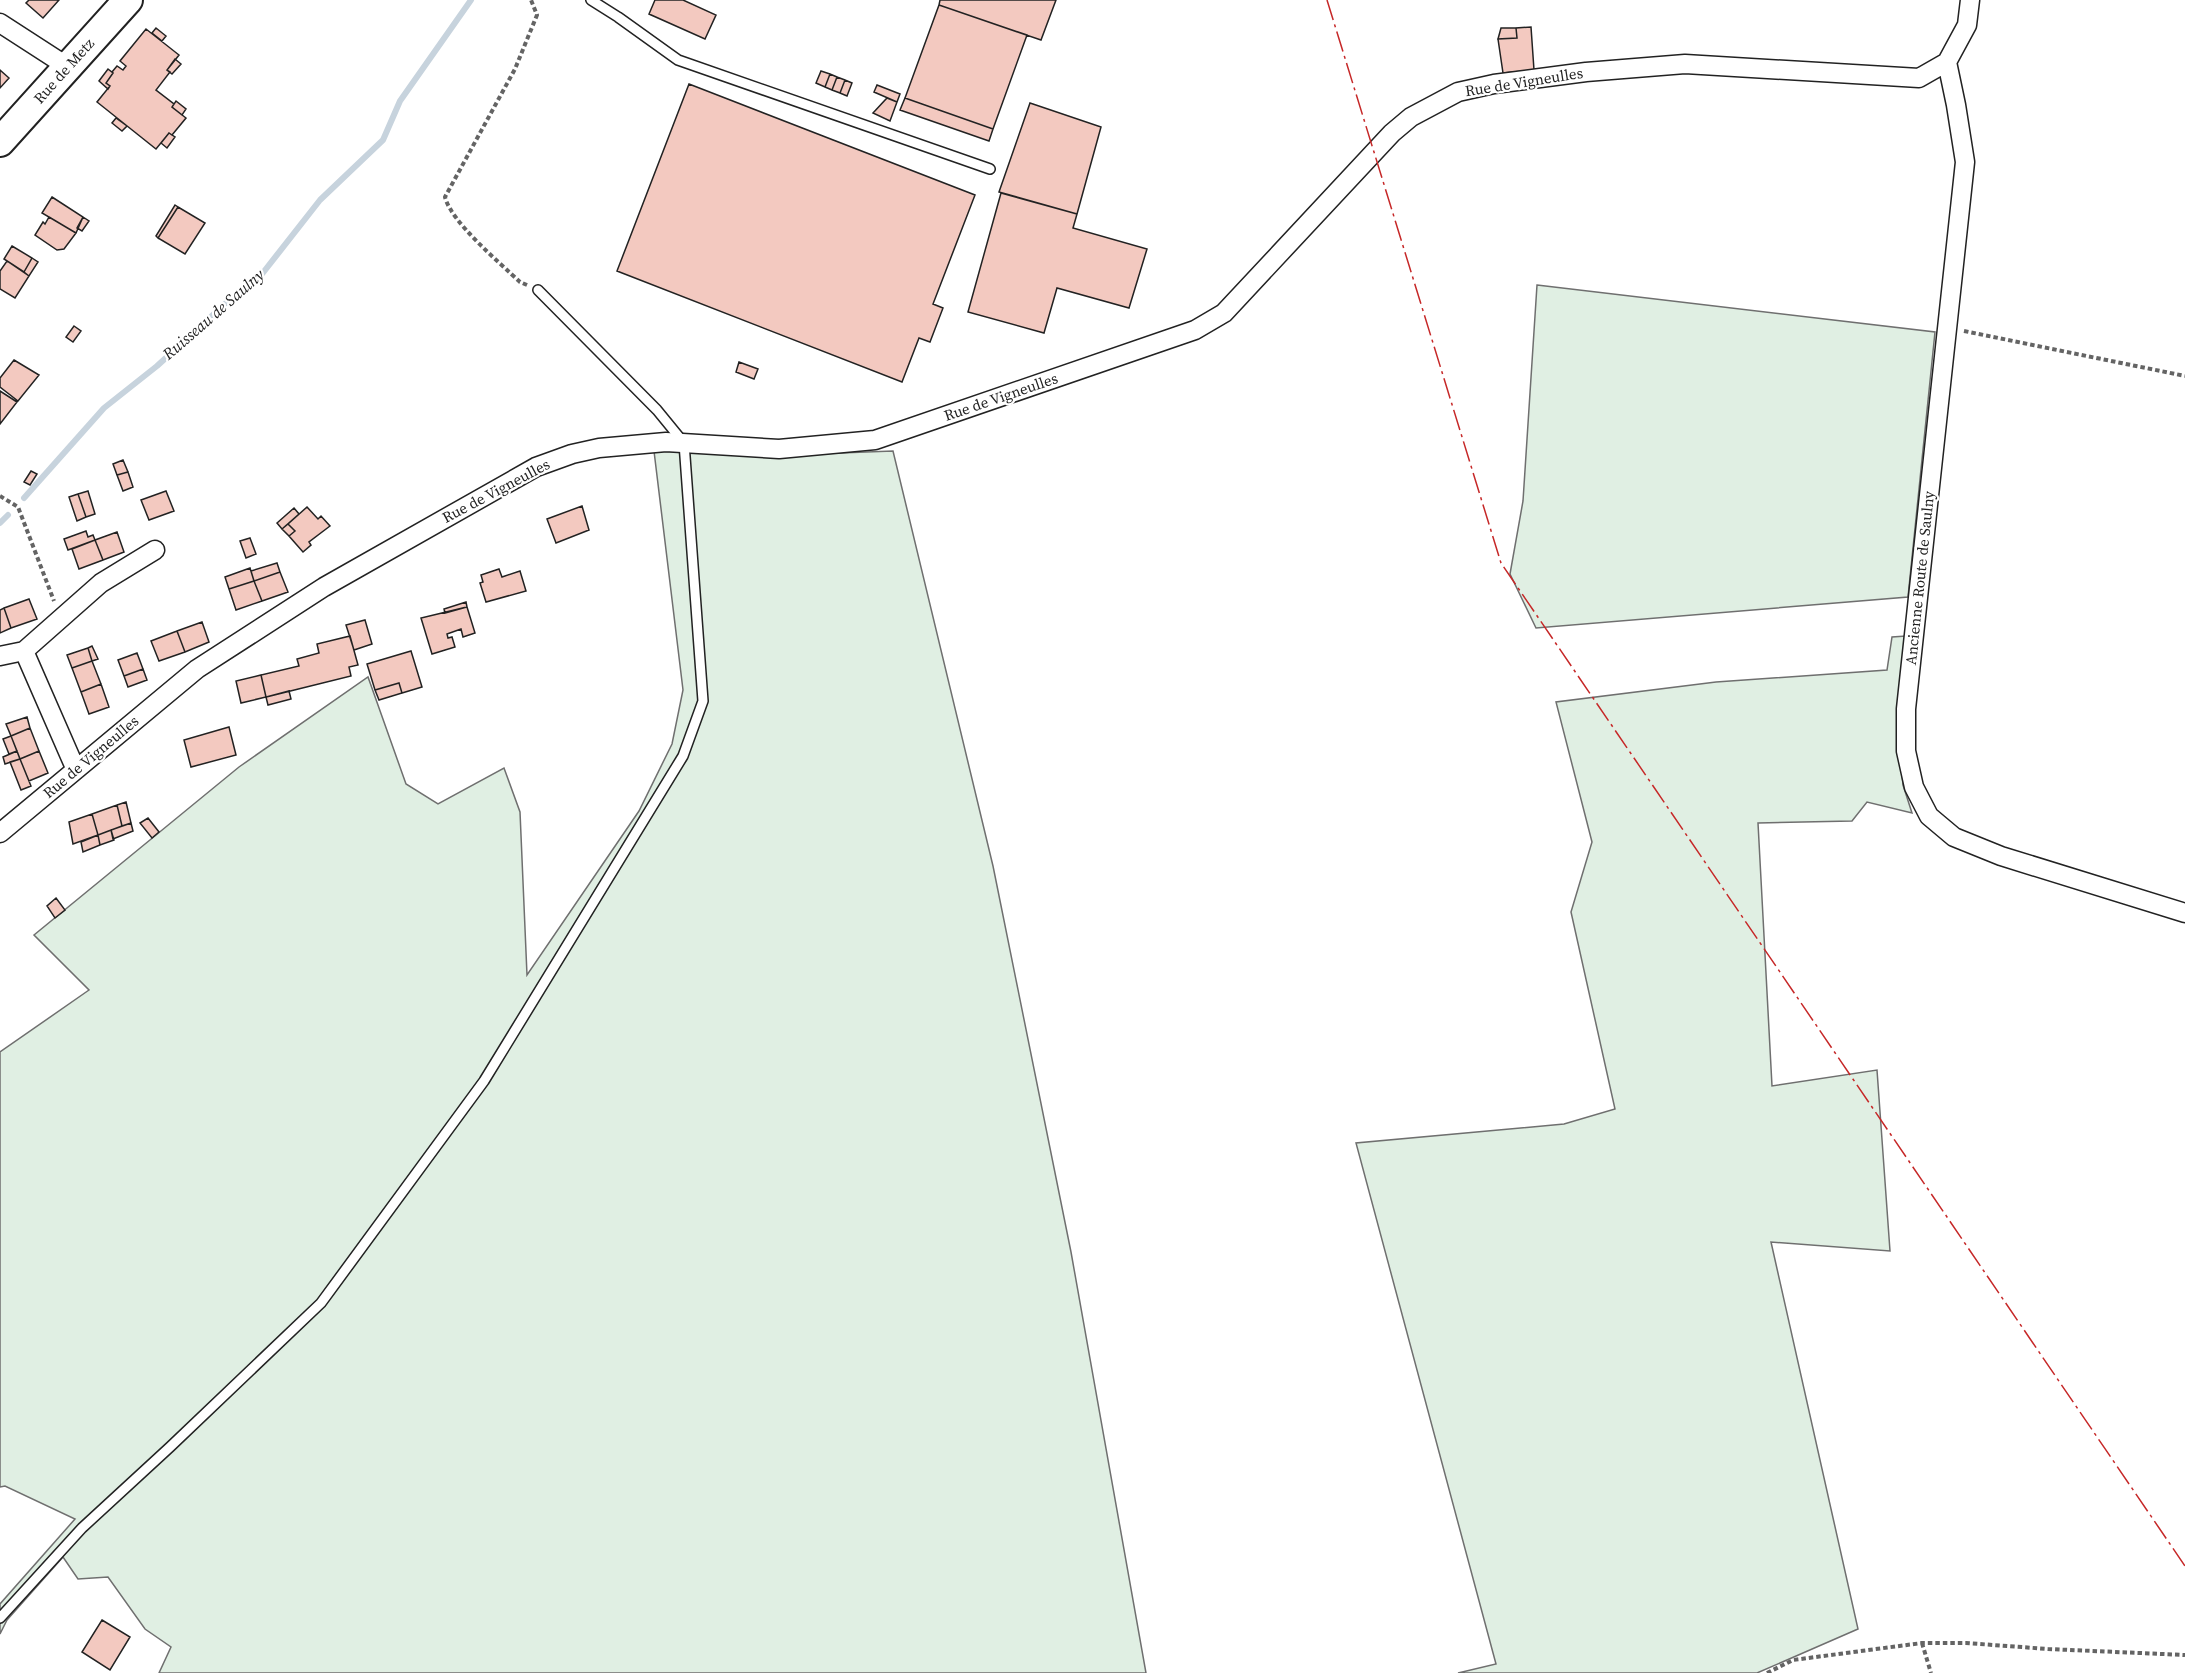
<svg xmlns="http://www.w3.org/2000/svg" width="2185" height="1673" font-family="'Source Serif 4',serif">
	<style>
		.green { fill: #e0efe3; stroke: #6f6f6f; stroke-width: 1.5 }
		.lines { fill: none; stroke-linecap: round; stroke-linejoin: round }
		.stream { stroke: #c7d3dd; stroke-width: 6 }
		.building { fill: #f3c9c0; stroke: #222; stroke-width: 1.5 }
		.lane-casing { stroke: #222; stroke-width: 12 }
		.street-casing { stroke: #222; stroke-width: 21 }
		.primary-casing { stroke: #222; stroke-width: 32 }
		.path { stroke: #646464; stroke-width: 4; stroke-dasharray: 4.5 3; stroke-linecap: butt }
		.lane { stroke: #fff; stroke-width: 9 }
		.street { stroke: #fff; stroke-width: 18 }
		.primary { stroke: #fff; stroke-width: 28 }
		.power { stroke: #c62828; stroke-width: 1.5; stroke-dasharray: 21 4.5 3 4.5; stroke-linecap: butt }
		.labels { text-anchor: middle; stroke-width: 4.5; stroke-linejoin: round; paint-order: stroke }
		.street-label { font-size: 15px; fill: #222; stroke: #fff }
		.water-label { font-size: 16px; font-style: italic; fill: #222; stroke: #fff }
	</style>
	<rect width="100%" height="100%" fill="#fff"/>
	<path class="green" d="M1537,285L1935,332L1908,597L1536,628L1510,574L1523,501Z
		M654,451L786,455L893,451L993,866L1071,1252L1146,1673H159L171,1647L145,1629L108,1577L78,1579L63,1557L7,1620L0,1634V1604L75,1519L5,1486L0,1487V1052L89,990L34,935L239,767L368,677L406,784L438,804L504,768L520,812L527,975L639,811L672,744L683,690Z
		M1906,636L1897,713L1903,785L1912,813L1867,802L1852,821L1758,823L1772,1086L1877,1070L1890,1251L1771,1242L1858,1629L1757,1673H1458L1496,1664L1356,1143L1564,1124L1615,1109L1571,912L1592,842L1556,702L1716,682L1887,670L1892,637Z"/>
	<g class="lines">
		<path class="stream" d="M24,498L104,408L157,366L226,303L262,274L320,200L383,140L400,101L471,0
			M0,523L8,515"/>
	</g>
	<path class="building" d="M29,0H59L43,18L26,3Z
		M655,0H683L716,15L705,39L649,14Z
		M940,0H1056L1041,40L939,5Z
		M939,5L1027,35L993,129L905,98Z
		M1531,27L1534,70L1503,73L1498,39L1517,38L1516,28Z
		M156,28L166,36L162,41L152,33Z
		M1501,28H1516L1517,38L1498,39Z
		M146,29L179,55L167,70L170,72L156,90L174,104L172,107L186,118L172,135L169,133L156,149L97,102L110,86L106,83L113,73L112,72L117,66L123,70L126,66L120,61Z
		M175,59L181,64L172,74L167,70Z
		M108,69L113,73L106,83L110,86L108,89L99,81Z
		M0,70L9,78L0,88Z
		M821,71L830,74L825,87L816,83Z
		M830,74L837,77L832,90L825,87Z
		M837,77L845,80L840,93L832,90Z
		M845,80L852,83L847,96L840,93Z
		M689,84L975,195L933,304L943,308L930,342L919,338L902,382L617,271Z
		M877,85L900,94L897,102L874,92Z
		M887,98L897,102L890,121L873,113Z
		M905,98L993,129L989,141L900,110Z
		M176,101L186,109L182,115L172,107Z
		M1030,103L1101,127L1077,214L999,192Z
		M116,118L127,126L122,131L112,123Z
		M169,133L175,137L167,148L161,143Z
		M1001,193L1077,214L1073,228L1147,249L1129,308L1057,288L1044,333L968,312Z
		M52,197L83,217L76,233L42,213Z
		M175,205L178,207L158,238L156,236Z
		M178,207L205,223L185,254L158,238Z
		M49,217L76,233L64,249L57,250L35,235L43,222L45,224Z
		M83,217L89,221L82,231L77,228Z
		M12,246L32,258L24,272L4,259Z
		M32,258L38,262L29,276L24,272Z
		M7,261L29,276L15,298L0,289V271Z
		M74,326L81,331L73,342L66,337Z
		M14,360L39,375L18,401L0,387V378Z
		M739,362L758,369L754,379L736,372Z
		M0,391L17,402L0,424Z
		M123,460L128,472L117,475L113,464Z
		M31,471L37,474L30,485L24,482Z
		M128,472L133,487L123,491L117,475Z
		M88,491L95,514L86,517L78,494Z
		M166,491L174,511L149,520L141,500Z
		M78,494L86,517L77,521L69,497Z
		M582,506L589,530L556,543L547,519Z
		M307,507L318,519L321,516L330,526L309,542L311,545L303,552L289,536L295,531L288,524Z
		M294,508L299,514L282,529L277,523Z
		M288,524L295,531L289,536L282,529Z
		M86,531L88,537L93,535L95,540L68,550L64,539Z
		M117,532L124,552L103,560L95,540Z
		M250,538L256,554L246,558L240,541Z
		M95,540L103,560L79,569L72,549Z
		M277,563L280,572L254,581L251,571Z
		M250,568L254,581L229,589L225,577Z
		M499,569L502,577L520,571L526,591L486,602L480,583L483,582L481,575Z
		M280,572L288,592L262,601L254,581Z
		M254,581L262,601L236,610L229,589Z
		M29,599L37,619L11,628L4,608Z
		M466,602L467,607L445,613L444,609Z
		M467,607L475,633L463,637L461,629L447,634L448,638L452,637L455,647L432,654L421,618Z
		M4,608L11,628L0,633V610Z
		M365,620L372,644L354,650L346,625Z
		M202,622L209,642L185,652L177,631Z
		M177,631L185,652L159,661L151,641Z
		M350,636L358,665L349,667L351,676L266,697L261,675L299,666L297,659L319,653L317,644Z
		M92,646L98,659L92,661L88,648Z
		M88,648L92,661L72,668L67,655Z
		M411,651L422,687L402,693L399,683L375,690L367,664Z
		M137,653L143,669L124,676L118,660Z
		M92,661L101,684L81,692L72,668Z
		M143,669L147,680L128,687L124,676Z
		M261,675L266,697L241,703L236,681Z
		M399,683L402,693L379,700L375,690Z
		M101,684L109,707L89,714L81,692Z
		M289,691L291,699L268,705L266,697Z
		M27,717L30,728L11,736L6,724Z
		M229,727L236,755L191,767L184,740Z
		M30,728L39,751L20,759L11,736Z
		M11,736L17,751L9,754L3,739Z
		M17,751L20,759L5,764L3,757Z
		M39,751L48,773L29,781L20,759Z
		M20,759L31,786L21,790L10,762Z
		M126,802L131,823L122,826L117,805Z
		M117,805L122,826L98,835L92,814Z
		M92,814L98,835L73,844L69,822Z
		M148,818L159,832L152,838L140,823Z
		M131,823L133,831L113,839L111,830Z
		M111,830L114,840L100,845L98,835Z
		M98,835L100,845L83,852L81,842Z
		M56,898L65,910L55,918L47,906Z
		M102,1620L130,1637L110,1670L82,1652Z"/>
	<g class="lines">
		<g class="lane-casing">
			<path id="lane" d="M591,0L618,17L678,60L990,169
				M0,1618L82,1528L170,1447L321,1303L484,1081L683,756L703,701L684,443L657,410L538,290"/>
		</g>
		<g class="street-casing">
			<path id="street" d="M0,23L68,67
				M1947,62L1956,105L1965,162L1906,709V751L1914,787L1929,816L1954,837L2001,856L2185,913
				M24,651L76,770
				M0,656L24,651L101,583L155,550
				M0,833L197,669L324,587L536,467L572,454L599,448L666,442L779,449L875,440L1195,330L1224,313L1392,133L1411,117L1458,92L1494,84L1586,72L1685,64L1919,78L1947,62L1967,25L1970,0"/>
		</g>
		<g class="primary-casing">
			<path id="primary" d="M0,142L128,0"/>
		</g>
		<path class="path" d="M527,285L520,282C500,263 451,222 445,197L515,69L537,15L531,0
			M1964,331L2185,376
			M0,496L18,507L54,601
			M1922,1643L1931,1673
			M1767,1673L1793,1660L1922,1643H1966L2048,1649L2185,1655"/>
		<use href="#lane" class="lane"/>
		<use href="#street" class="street"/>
		<use href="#primary" class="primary"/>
		<path class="power" d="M1327,0L1501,563L2185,1566"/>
	</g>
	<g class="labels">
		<g class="street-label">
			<text transform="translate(64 71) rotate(-48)" y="5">Rue de Metz</text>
			<text transform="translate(1524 82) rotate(-9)" y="5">Rue de Vigneulles</text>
			<text transform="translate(1001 397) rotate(-19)" y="5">Rue de Vigneulles</text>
			<text transform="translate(496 491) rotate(-28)" y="5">Rue de Vigneulles</text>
			<text transform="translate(1920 578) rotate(-84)" y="5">Ancienne Route de Saulny</text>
			<text transform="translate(91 757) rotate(-40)" y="5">Rue de Vigneulles</text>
		</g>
		<g class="water-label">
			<text transform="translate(213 314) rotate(-41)" y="6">Ruisseau de Saulny</text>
		</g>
	</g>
</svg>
